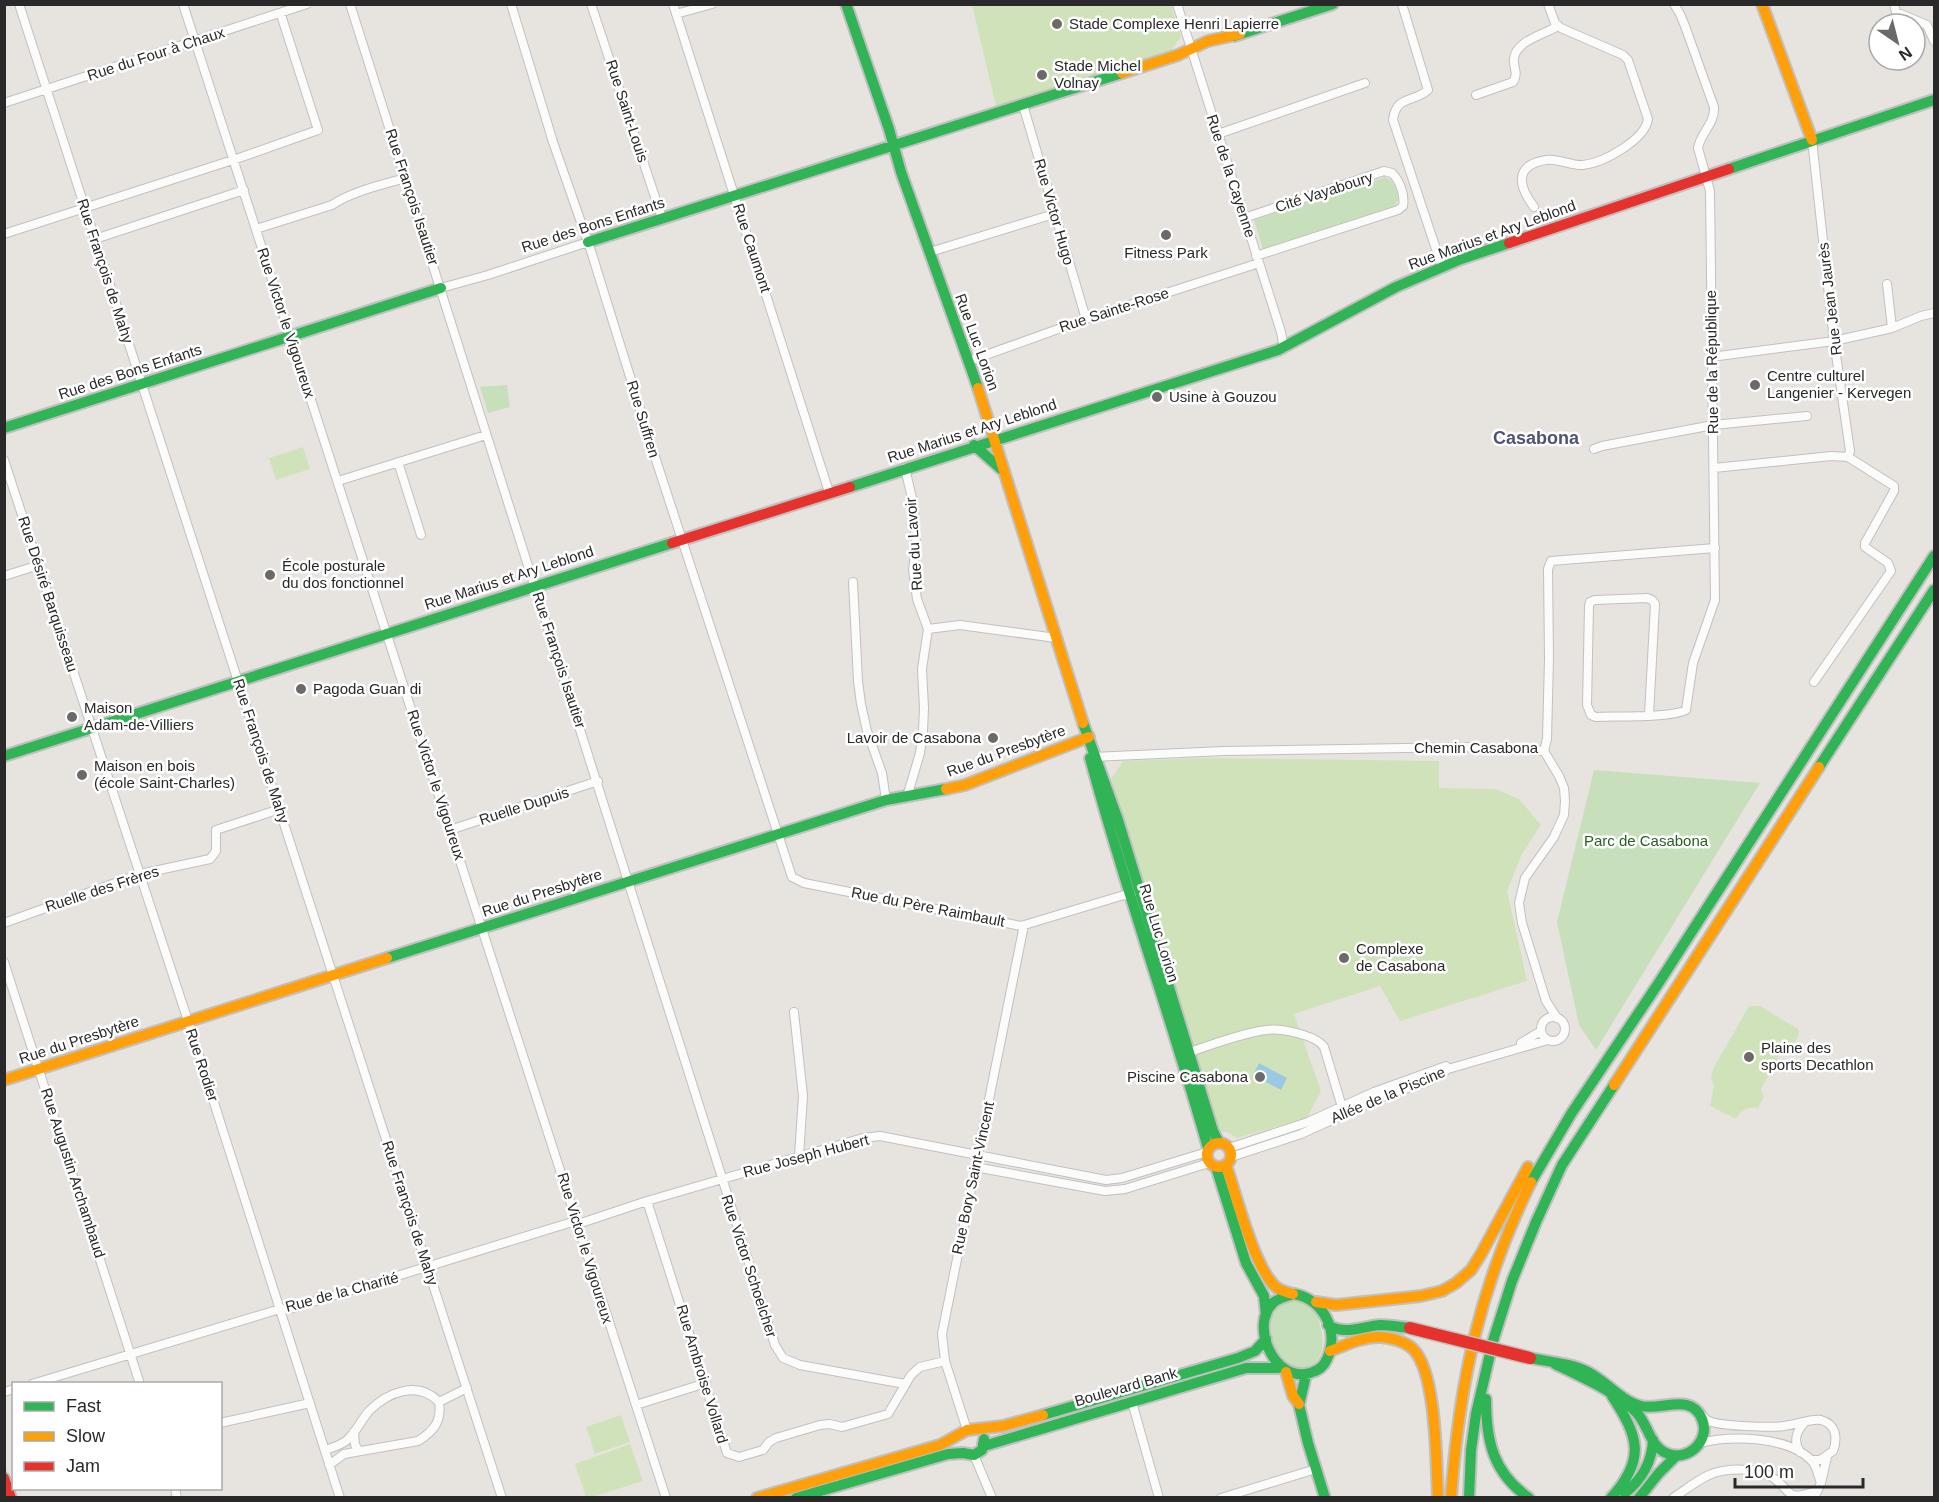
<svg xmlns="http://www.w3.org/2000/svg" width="1939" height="1502" font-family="Helvetica,sans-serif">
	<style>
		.green { fill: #c8dfbc }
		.pitch { fill: #d0e2ba }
		.water { fill: #9bc9e1 }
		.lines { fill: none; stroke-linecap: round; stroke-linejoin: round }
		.street-casing { stroke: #c1c0c0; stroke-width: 10 }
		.fast-casing { stroke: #c1c0c0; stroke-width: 14 }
		.slow-casing { stroke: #c1c0c0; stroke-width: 14 }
		.jam-casing { stroke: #c1c0c0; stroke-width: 14 }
		.street { stroke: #fbfbfa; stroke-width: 8 }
		.fast { stroke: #30b455; stroke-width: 10 }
		.slow { stroke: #ff9f0a; stroke-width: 10 }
		.jam { stroke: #e5322d; stroke-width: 10 }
		.jam-bridge-casing { stroke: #c3c3c1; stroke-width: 15; stroke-linecap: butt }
		.jam-bridge { stroke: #e5322d; stroke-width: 12 }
		.poi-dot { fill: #6c6a69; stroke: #fff; stroke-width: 2 }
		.labels { text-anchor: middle; stroke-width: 5; stroke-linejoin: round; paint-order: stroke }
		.poi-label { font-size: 15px; fill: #292929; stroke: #fff; text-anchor: start }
		.street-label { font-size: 15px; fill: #292929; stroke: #fff }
		.park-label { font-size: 15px; fill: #295e21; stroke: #fff }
		.quarter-label { font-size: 18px; font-weight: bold; fill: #4f5275; stroke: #fff }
	</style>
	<rect width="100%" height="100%" fill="#e7e4e0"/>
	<path class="green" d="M1385,177C1395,181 1396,190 1399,199L1394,206L1263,249L1254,220Z
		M507,385L510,407L488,413L480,387Z
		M1594,770L1760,783L1596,1050L1579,1025L1557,922Z
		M1295,1300C1317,1304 1318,1314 1322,1334C1325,1357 1317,1368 1295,1371L1275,1358C1271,1332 1261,1306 1295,1300Z"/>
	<path class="pitch" d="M972,5H1171L1181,37L1171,50L996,106Z
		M303,447L310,469L276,480L269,458Z
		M1204,758L1439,761V788L1495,789L1519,799L1541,825L1522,854L1507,891L1527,981L1400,1021L1380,986L1294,1014L1321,1091L1307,1118L1237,1138L1229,1133L1220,1131L1111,779L1123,761Z
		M1749,1006H1760L1798,1029L1799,1035L1793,1045L1786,1043L1761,1089L1764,1097L1758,1108C1749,1106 1740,1111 1736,1119L1710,1106L1714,1086L1711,1079L1713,1069Z
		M621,1415L630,1442L595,1454L586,1427Z
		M630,1444L643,1481L592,1497H586L575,1464Z"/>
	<path class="water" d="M1259,1063L1287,1078L1281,1090L1253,1075Z"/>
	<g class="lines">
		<g class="street-casing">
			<path id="street" d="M19,4L502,1498
				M183,4L666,1498
				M350,4L775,1345L783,1358L800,1365L905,1384
				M511,4L553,142L591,251L655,457L792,877L804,883L1021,926L1124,895L1132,896
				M591,4L662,218
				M673,4L829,492
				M1177,4L1281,332L1284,348
				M1402,4L1428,90C1413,103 1396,95 1393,120L1442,267
				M1894,4L1896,12L1927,25L1934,41
				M676,14L712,4
				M1476,95L1513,82C1519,73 1513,68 1514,59C1515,41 1545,34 1558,26
				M4,103L307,4
				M1023,105L1086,319
				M1218,134L1365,83
				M1812,140L1834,341L1850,451L1848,457
				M1534,207C1518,186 1514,165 1546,160C1558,158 1571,166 1583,165C1603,163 1645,140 1648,119L1628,60L1623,55L1561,28L1555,23L1548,4
				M1244,218L1384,171L1392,173C1400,181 1405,195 1403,206L1398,210L1256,256
				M256,229L332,205C350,192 384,184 406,178
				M4,234L239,158L318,130L282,18V13
				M95,239L244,190
				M930,252L1054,214
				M1887,284L1892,328
				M441,288L488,275L588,242
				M1711,357L1834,341L1892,328L1921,316L1934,313
				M969,361L1086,319L1259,263
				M1594,449L1602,446L1713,425L1807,416
				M4,460L188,1021L340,1498
				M398,462L421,535
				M905,468L914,507L916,547L913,570L917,599L928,629L922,669L924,708L923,731L920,753L907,797
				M1714,468L1831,456L1848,457L1894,486V491L1865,543V547L1888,563L1891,571L1814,682
				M338,481L486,435
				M4,576L39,565
				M853,582L858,681L861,704L867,731L882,773L886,800
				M928,629L960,625L1056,638
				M1649,715L1655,604L1652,600L1647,598L1595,600L1590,602L1589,606L1587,705L1591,715L1596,717C1617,716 1670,718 1686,710L1693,663L1715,600L1710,191L1698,148C1701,132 1715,124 1714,107L1685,26L1680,14L1674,4
				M1544,751L1547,739L1549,658L1548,569L1551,561L1715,548
				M1544,751L1559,776L1564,788L1565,801L1564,815L1554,837L1525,878L1519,903L1522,923L1546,1001L1557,1018
				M1093,757L1224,751L1405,748L1476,747L1544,751
				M450,830L598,781
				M4,923L140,874L210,859L216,851V830L280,809
				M4,962L140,1384
				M794,1012L803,1096L799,1156
				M1541 1029a12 12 0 1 1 24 0a12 12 0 1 1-24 0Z
				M1521,1043L1541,1031
				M1186,1053C1209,1046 1244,1032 1267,1030C1281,1028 1316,1035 1324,1047L1342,1107V1111
				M1229,1148L1308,1122L1374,1092L1446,1066
				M1231,1157L1301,1134L1380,1098L1431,1080L1448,1069L1548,1040
				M975,1167L1105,1191L1125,1189L1209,1163
				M647,1201L727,1453L739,1457L763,1450L769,1442L776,1438L820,1425L830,1424L842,1427L888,1414L911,1375L920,1367L945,1361
				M32,1384L280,1309H290L569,1223H581L647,1201L863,1138L880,1136L1106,1180L1122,1178L1207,1152
				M4,1392L14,1389
				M439,1402L467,1388
				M1132,1402L1159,1498
				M636,1405L706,1383
				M1701,1415C1704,1417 1706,1420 1709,1421C1719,1426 1772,1428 1784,1426C1795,1425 1812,1418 1821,1420C1836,1424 1838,1438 1833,1451L1820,1460H1811
				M220,1423L310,1403
				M967,1430L945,1361L942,1334L1023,930L1021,926
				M354,1432L355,1445L359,1451
				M1700,1443C1730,1435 1789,1436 1812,1461C1817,1467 1818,1475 1821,1483
				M325,1450C332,1448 340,1445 346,1441C356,1433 361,1420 369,1411C388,1392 418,1380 439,1402C442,1421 434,1431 418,1441L344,1454L329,1465
				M1800,1452C1793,1441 1796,1432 1804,1423
				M974,1455L992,1498
				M175,1488L177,1498
				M1221,1498L1316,1469
				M1673,1498C1685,1490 1696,1481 1709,1475C1725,1468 1757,1467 1772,1477C1793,1491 1784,1502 1816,1491
				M1814,1498L1821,1483L1827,1457"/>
		</g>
		<g class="fast-casing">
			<path id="fast" d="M846,4L889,129L901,172L978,388
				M1234,36L1333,4
				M1729,169L1934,100
				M588,242L1122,73
				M4,428L441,288
				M974,445L1001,469
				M850,487L1278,350L1396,287L1461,259L1509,243
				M1083,723L1118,820L1213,1131L1219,1143
				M4,756L672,543
				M1090,758C1125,889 1171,1017 1208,1148
				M1819,767L1934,590
				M387,958L886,800L946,789
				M1216,1167L1246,1263L1264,1296L1266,1315
				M1531,1182L1571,1114L1658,984L1934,556
				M1294,1294C1323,1299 1340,1331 1327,1359C1324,1366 1318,1371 1310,1373C1275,1384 1249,1325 1273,1303C1278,1298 1287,1296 1294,1294Z
				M1328,1325C1346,1336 1362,1326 1381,1325C1390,1325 1400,1327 1410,1328
				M1530,1358C1549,1362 1570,1363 1588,1372C1606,1381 1621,1401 1641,1406C1662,1411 1691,1392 1702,1419C1711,1441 1687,1463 1666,1453C1650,1446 1648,1425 1637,1413C1615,1391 1583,1378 1555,1364
				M1306,1375L1299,1405L1308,1443L1325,1498
				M1486,1399C1486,1441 1493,1473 1529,1498
				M1043,1415L1238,1358L1255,1351L1266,1339
				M984,1446L1246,1368H1279
				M1625,1493C1642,1479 1652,1463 1653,1440
				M796,1498L948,1454L963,1453L974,1455L982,1450L984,1439
				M1469,1498L1471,1450L1476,1414L1493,1341L1512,1281L1536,1222L1562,1165L1614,1085
				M1611,1498C1646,1459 1639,1437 1612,1396
				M1639,1498L1659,1473L1676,1456"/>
		</g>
		<g class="slow-casing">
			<path id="slow" d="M1762,4L1812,140
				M1122,73L1178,55L1208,41L1240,34
				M978,388L1083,723
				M946,789L965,785L1089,737
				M4,1080L387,958
				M1614,1085L1819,767
				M1207 1155a12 12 0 1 1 24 0a12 12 0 1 1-24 0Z
				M1226,1165C1236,1194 1254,1268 1276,1287C1280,1291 1287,1292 1293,1294
				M1316,1302L1336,1305L1421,1296L1442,1291L1456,1283L1471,1270L1481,1254L1528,1167
				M1330,1351C1346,1345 1361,1337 1379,1337C1389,1337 1405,1341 1413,1349C1437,1373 1436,1464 1438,1498
				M1286,1372L1293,1396L1299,1404
				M757,1498L940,1445L967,1430L1003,1426L1043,1415
				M1451,1498C1459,1382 1480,1286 1531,1182"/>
		</g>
		<g class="jam-casing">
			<path id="jam" d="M1509,243L1729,169
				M672,543L850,487
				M4,1478L11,1498"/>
		</g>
		<use href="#street" class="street"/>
		<use href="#fast" class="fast"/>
		<use href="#slow" class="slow"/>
		<use href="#jam" class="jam"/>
		<g class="jam-bridge-casing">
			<path id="jam-bridge" d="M1410,1328L1530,1358"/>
		</g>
		<use href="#jam-bridge" class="jam-bridge"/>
	</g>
	<g class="poi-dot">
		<circle cx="1057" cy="24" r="6"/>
		<circle cx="1042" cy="75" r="6"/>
		<circle cx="1166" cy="235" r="6"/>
		<circle cx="1755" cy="385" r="6"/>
		<circle cx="1157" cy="397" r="6"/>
		<circle cx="270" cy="575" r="6"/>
		<circle cx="301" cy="689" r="6"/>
		<circle cx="72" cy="717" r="6"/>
		<circle cx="993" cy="738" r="6"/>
		<circle cx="82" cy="775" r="6"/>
		<circle cx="1344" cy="958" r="6"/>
		<circle cx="1749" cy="1057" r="6"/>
		<circle cx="1260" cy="1077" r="6"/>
	</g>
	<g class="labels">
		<g class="poi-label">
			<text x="1069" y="29">Stade Complexe Henri Lapierre</text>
			<text x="1054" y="71">Stade Michel<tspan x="1054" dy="17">Volnay</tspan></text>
			<text x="1166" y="258" text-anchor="middle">Fitness Park</text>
			<text x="1767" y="381">Centre culturel<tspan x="1767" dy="17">Langenier - Kervegen</tspan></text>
			<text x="1169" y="402">Usine à Gouzou</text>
			<text x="282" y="571">École posturale<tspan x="282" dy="17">du dos fonctionnel</tspan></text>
			<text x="313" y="694">Pagoda Guan di</text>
			<text x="84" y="713">Maison<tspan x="84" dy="17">Adam-de-Villiers</tspan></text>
			<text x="981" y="743" text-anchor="end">Lavoir de Casabona</text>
			<text x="94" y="771">Maison en bois<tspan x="94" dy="17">(école Saint-Charles)</tspan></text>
			<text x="1356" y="954">Complexe<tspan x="1356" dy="17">de Casabona</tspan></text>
			<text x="1761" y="1053">Plaine des<tspan x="1761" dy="17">sports Decathlon</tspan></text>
			<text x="1248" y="1082" text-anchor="end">Piscine Casabona</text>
		</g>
		<g class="street-label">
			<text transform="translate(156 54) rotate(-18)" y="5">Rue du Four à Chaux</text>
			<text transform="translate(627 111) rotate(72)" y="5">Rue Saint-Louis</text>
			<text transform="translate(1231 176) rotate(72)" y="5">Rue de la Cayenne</text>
			<text transform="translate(1324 192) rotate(-18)" y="5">Cité Vayaboury</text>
			<text transform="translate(412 197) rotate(72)" y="5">Rue François Isautier</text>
			<text transform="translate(1054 212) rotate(74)" y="5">Rue Victor Hugo</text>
			<text transform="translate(593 225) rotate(-18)" y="5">Rue des Bons Enfants</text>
			<text transform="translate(1492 235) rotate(-20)" y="5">Rue Marius et Ary Leblond</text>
			<text transform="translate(752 248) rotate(72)" y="5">Rue Caumont</text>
			<text transform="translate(105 271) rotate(72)" y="5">Rue François de Mahy</text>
			<text transform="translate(1830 299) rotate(-97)" y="5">Rue Jean Jaurès</text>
			<text transform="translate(1114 310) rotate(-18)" y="5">Rue Sainte-Rose</text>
			<text transform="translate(286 323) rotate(72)" y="5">Rue Victor le Vigoureux</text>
			<text transform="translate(977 342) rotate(70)" y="5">Rue Luc Lorion</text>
			<text transform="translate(1712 362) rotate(-91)" y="5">Rue de la République</text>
			<text transform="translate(130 372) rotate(-18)" y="5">Rue des Bons Enfants</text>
			<text transform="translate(643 419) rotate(73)" y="5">Rue Suffren</text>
			<text transform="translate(972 431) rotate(-18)" y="5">Rue Marius et Ary Leblond</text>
			<text transform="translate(914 544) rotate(-94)" y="5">Rue du Lavoir</text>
			<text transform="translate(509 578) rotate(-18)" y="5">Rue Marius et Ary Leblond</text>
			<text transform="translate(48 594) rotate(72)" y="5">Rue Désiré Barquisseau</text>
			<text transform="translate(559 660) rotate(72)" y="5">Rue François Isautier</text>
			<text x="1476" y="753">Chemin Casabona</text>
			<text transform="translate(261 751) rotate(72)" y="5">Rue François de Mahy</text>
			<text transform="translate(1006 751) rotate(-20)" y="5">Rue du Presbytère</text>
			<text transform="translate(436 785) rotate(72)" y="5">Rue Victor le Vigoureux</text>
			<text transform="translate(524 806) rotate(-18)" y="5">Ruelle Dupuis</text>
			<text transform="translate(102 889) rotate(-18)" y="5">Ruelle des Frères</text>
			<text transform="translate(542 893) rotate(-18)" y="5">Rue du Presbytère</text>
			<text transform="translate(928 907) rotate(11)" y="5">Rue du Père Raimbault</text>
			<text transform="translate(1159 933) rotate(73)" y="5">Rue Luc Lorion</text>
			<text transform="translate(79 1040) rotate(-18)" y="5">Rue du Presbytère</text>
			<text transform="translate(202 1065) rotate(72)" y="5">Rue Rodier</text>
			<text transform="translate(1388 1095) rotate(-23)" y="5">Allée de la Piscine</text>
			<text transform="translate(806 1156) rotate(-15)" y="5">Rue Joseph Hubert</text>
			<text transform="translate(73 1173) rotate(72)" y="5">Rue Augustin Archambaud</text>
			<text transform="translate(973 1178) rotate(-78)" y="5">Rue Bory Saint-Vincent</text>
			<text transform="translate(410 1213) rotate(72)" y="5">Rue François de Mahy</text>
			<text transform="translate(585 1248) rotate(73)" y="5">Rue Victor le Vigoureux</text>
			<text transform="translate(749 1266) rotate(72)" y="5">Rue Victor Schoelcher</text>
			<text transform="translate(342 1292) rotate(-15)" y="5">Rue de la Charité</text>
			<text transform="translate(702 1374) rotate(73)" y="5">Rue Ambroise Vollard</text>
			<text transform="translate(1126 1387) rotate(-16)" y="5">Boulevard Bank</text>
		</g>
		<g class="park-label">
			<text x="1646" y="846">Parc de Casabona</text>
		</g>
		<g class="quarter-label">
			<text x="1536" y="444">Casabona</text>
		</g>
	</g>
	<rect width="1939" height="1502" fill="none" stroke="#292929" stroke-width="12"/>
	<rect x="12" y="1382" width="210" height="108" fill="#ffffff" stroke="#a9a9a9" stroke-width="1.5"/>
	<rect x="24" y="1402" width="30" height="9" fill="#30b455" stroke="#a9a9a9" stroke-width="1.5"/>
	<text x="66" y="1412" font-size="18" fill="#292929">Fast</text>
	<rect x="24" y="1432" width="30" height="9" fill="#ff9f0a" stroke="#a9a9a9" stroke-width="1.5"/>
	<text x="66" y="1442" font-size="18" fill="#292929">Slow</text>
	<rect x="24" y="1462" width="30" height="9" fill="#e5322d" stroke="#a9a9a9" stroke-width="1.5"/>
	<text x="66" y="1472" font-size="18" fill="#292929">Jam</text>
	<g transform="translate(1897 42) rotate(145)"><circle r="28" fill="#ffffff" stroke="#a9a9a9" stroke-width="1.5"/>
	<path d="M0-4.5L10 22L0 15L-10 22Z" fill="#6c6a69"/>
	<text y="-9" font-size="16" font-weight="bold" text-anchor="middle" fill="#292929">N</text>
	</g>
	<path d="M1735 1478v9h128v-9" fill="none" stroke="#292929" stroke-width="3"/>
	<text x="1744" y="1478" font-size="18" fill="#292929" stroke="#ffffff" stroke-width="4.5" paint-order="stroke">100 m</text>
</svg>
